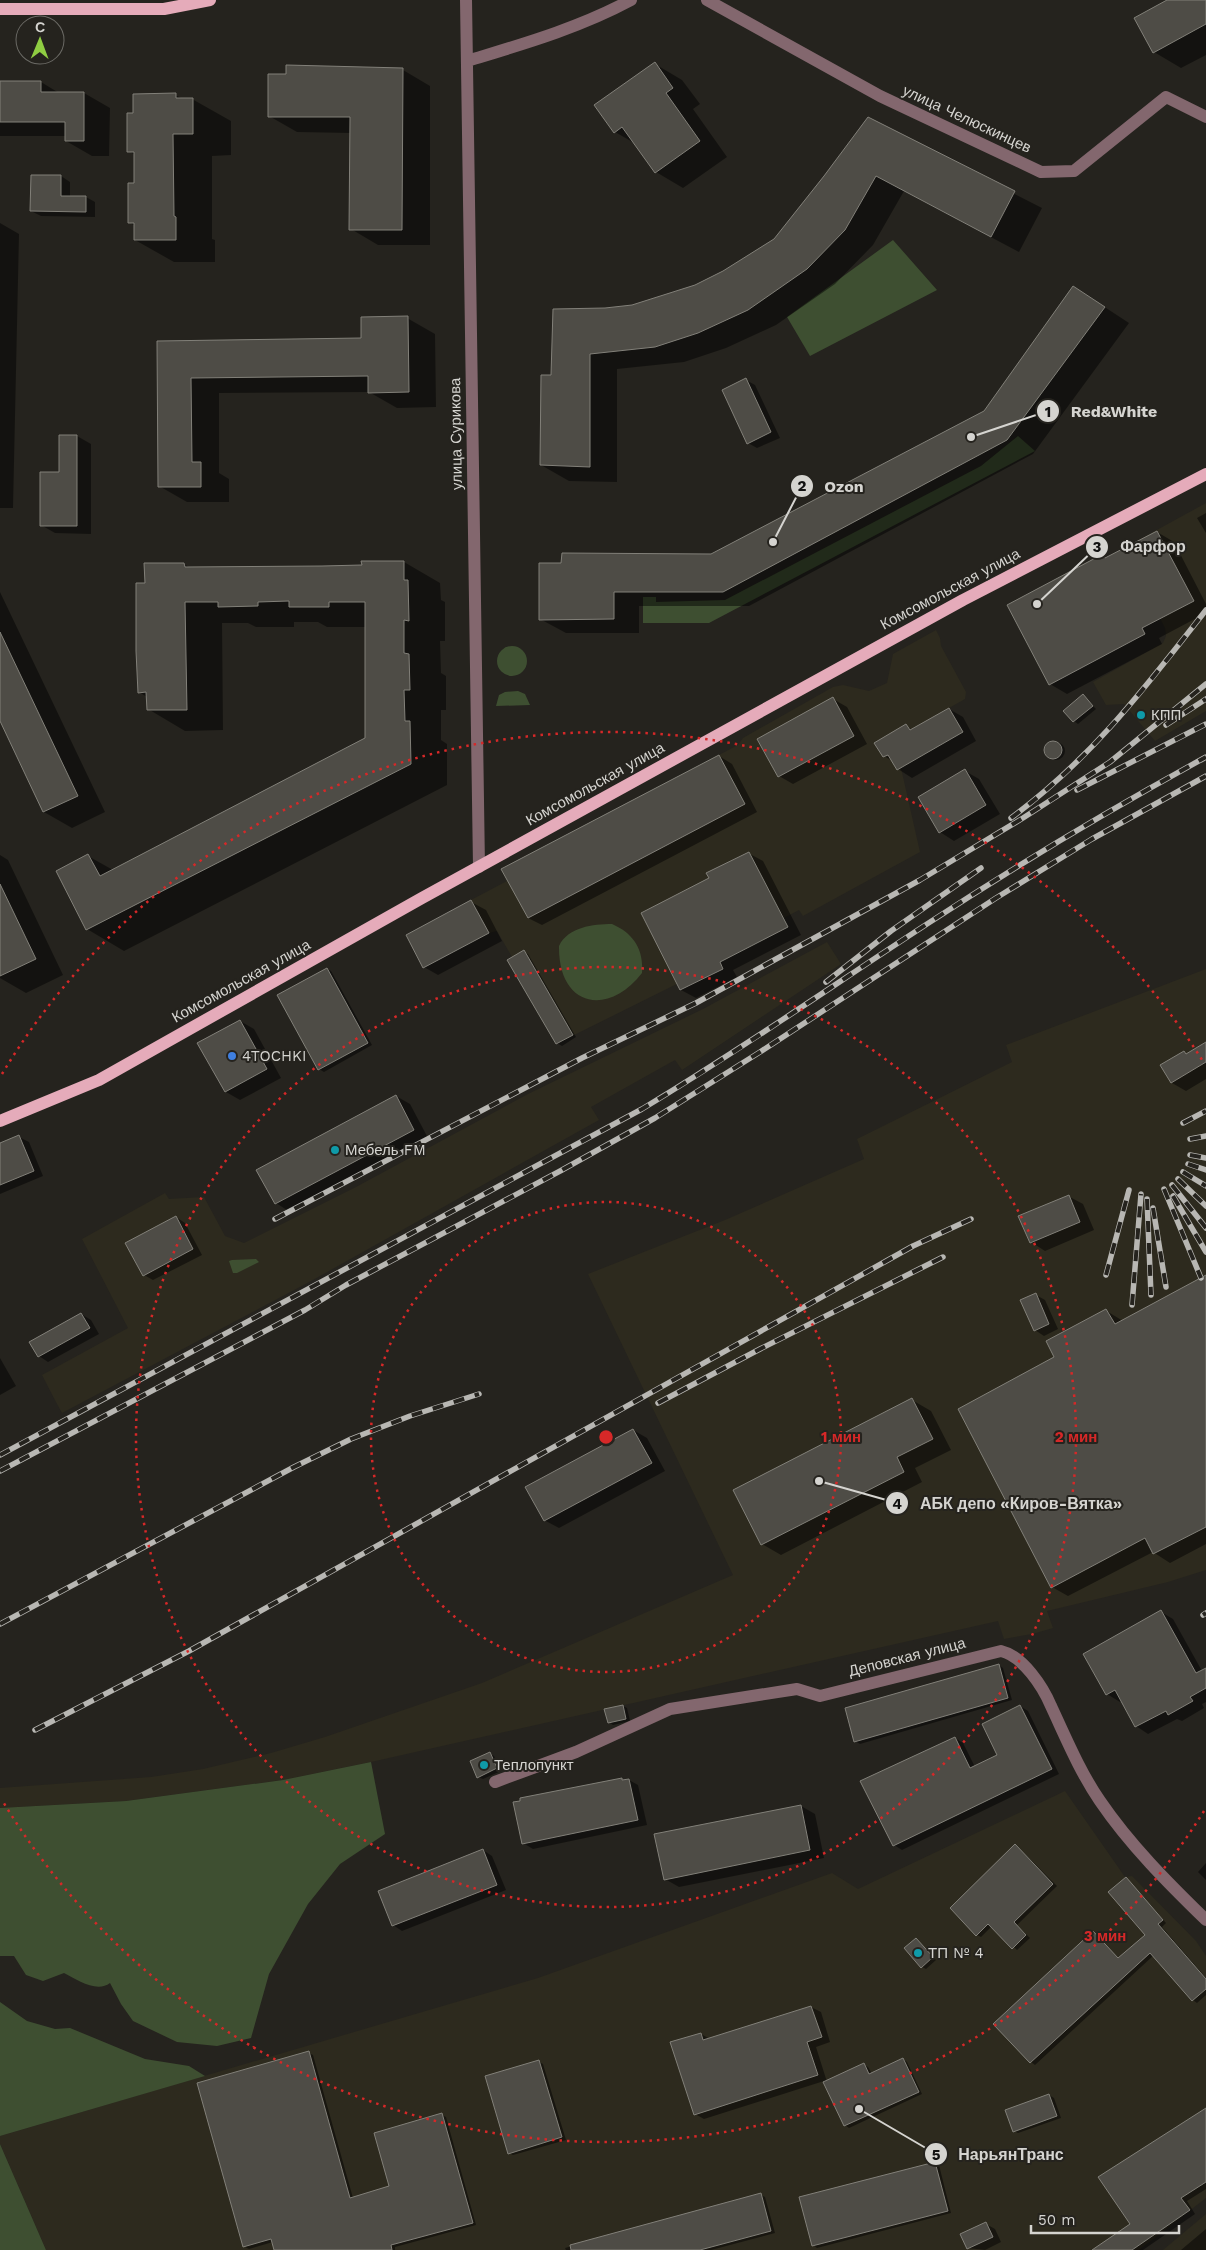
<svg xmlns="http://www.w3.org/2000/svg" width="1206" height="2250" font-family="'Work Sans',sans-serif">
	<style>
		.built { fill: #2d2a1e }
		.green { fill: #3e4f31 }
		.shadow { fill: #0007 }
		.building { fill: #4e4c46; stroke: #828079 }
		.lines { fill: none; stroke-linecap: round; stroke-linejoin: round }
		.minor { stroke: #83676e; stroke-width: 12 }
		.major { stroke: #e5abba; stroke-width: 12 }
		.rail-casing { stroke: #b8b7b3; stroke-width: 5.5 }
		.rail { stroke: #25231e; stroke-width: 4; stroke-dasharray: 11; stroke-linecap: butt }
		.ring { fill: none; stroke: #d62828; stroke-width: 2.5; stroke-dasharray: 2.5 5 }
		.culture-dot { fill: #0f9aa8; stroke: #25231e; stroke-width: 2 }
		.shop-dot { fill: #3f7fe0; stroke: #25231e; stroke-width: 2 }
		.labels { text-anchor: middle; stroke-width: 4; stroke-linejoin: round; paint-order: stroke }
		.street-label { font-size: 15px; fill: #d5d4d0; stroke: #25231e }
		.poi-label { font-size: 15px; fill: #d5d4d0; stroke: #25231e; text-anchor: start }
		.centre { fill: #d62828; stroke: #25231e; stroke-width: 2.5 }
		.ring-label { font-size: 15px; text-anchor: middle; font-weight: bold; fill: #d62828; stroke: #25231e; stroke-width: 4; stroke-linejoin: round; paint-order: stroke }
		.leader { fill: none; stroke: #d5d4d0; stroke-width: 2 }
		.callout-dot { fill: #d5d4d0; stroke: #25231e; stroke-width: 2 }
		.mark-label { font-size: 15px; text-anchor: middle; font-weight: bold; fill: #111 }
		.callout-label { font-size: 16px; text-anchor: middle; font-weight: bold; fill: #d5d4d0; stroke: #25231e; stroke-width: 4; stroke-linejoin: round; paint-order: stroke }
	</style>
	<rect width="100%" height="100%" fill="#25231e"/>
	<path class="built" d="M1206,503V711L1155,741L1124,704L1106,705L1093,682L1163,643L1166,636L1165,628L1124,548Z
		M936,630L940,638L941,646L966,692L965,699L949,708L963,732L901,768L920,852L803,916L799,910L740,941L715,965L556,1044L507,960L512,957L497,931L489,933L471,900L507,881L501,869L738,745L743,738L833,687L843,685L869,691L887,683L893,654Z
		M827,942L841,964L682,1070L675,1060L591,1107L599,1120L311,1281L62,1413L57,1404L42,1375L128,1328L82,1239L165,1193L169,1199L204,1197L225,1236L244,1243L356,1187L528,1094L703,1009Z
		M1206,969V1570L1168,1582L1047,1611L1053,1628L1032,1634L1004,1639L998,1621L371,1762L283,1780L126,1801L0,1808V1788L151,1777L203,1769L271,1753L325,1737L482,1683L733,1575L588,1274L725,1220L864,1159L857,1139L1012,1062L1006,1045Z
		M1065,1791L1125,1877L1132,1876L1196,1941L1206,1956V2198L1139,2250H46L0,2144V2136L538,1978L832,1873L858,1889Z
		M1206,2214V2250H1163Z"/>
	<path class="green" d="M893,240L937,290L810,356L787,317Z
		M1018,436L1035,451L709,623H643V597H656V602L725,600L981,466Z
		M497 661a15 15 0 1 1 30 0a15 15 0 1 1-30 0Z
		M518,691L525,694L530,705L496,706L499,695L505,692Z
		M612,924C633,933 644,949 642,973C607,1018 558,1006 559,946C568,927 593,924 612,924Z
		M256,1259L259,1262L237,1273H233L229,1261L232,1260Z
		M371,1762L385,1834L340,1864L308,1904L269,1974L251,2038L217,2046L177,2042L133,2021L121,2004L110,1983C97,1993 77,1980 64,1973L43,1981L26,1975L14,1956H0V1808L126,1801L283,1780Z
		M0,2002L27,2021L55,2029L70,2028L145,2059L189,2066L205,2076L0,2136Z
		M0,2144L46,2250H0Z"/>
	<path class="shadow" d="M1170,0H1206V55L1181,68L1154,52Z
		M655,64L682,80L700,104L693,109L727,157L683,188L656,172L636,144L615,132Z
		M403,70L430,86V245H378L351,229V133L297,132L269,116Z
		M0,82H41L59,93H84L110,108L109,156H92L66,141V136H0Z
		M175,95L183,99H192L231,121V155L212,156V239L215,240V262H174L135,240V226L129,222L135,184V155L129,151L135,115Z
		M868,119L1042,208L1019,252L904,191L873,245L835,284L776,325L726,348L684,362L617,369V482L569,481L541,465L552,376L605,310L633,307L695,286L723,272L775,240L825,177Z
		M61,176L70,182V197H86L95,202V217L41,216L31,211Z
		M0,223L19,234L13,508H0Z
		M1074,287L1129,323L1033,454L749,606H639V633H566L540,619L712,555L985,412Z
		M407,318L435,334L436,407L397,408L369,392L219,393V473L229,479V502H187L159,486V342L362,339Z
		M746,380L755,385L780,438L757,448L748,443Z
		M77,436L91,444V534L55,533L41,525L60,473Z
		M1206,513V533L1197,518Z
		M1157,532L1174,542L1206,604V613L1159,638L1162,644L1067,694L1050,684L1103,556L1107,558Z
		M404,562L440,583L441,600L445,602V641H440L441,673L446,676V710H441V740L447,744V785L124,951L87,929L58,872L88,856L113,870L366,739V627H327L318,622H294V627H256L248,623H222L223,730L185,731L148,709L147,697L139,692L146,584L184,564L190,568L363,566Z
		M0,592L105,812L72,828L44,812L0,719Z
		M1083,696L1096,709L1078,724L1074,721Z
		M833,699L847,707L867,744L793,784L779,776Z
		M949,709L963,717L976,741L912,778L898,769L894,762L884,756L906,726L913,730Z
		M1047 751a9 9 0 1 1 18 0a9 9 0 1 1-18 0Z
		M719,756L732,764L757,812L542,925L528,918Z
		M965,771L979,779L1000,814L954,841L940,832Z
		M748,853L763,861L801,935L733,970L737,977L696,998L681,990L642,913L711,879Z
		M0,855L8,860L63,975L26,993L0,978Z
		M471,902L486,910L502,941L438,975L424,967Z
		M524,952L528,954L576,1037L562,1046L557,1043L509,960Z
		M327,969L331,971L372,1045L324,1072L319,1069L279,996Z
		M240,1021L254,1029L281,1078L240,1100L226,1092Z
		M1206,1042V1079L1186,1091L1172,1083L1162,1065L1184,1052L1187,1054Z
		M396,1096L410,1104L428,1138L290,1212L276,1203Z
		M19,1137L29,1142L43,1176L0,1194V1145Z
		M1068,1196L1083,1204L1094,1230L1045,1251L1031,1242Z
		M176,1217L185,1223L202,1255L153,1280L144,1275Z
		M1206,1276V1544L1170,1563L1153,1552L1068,1596L1052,1587L1055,1358L1105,1310L1123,1321Z
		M1036,1295L1045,1300L1058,1329L1044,1336L1035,1330Z
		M81,1314L91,1320L99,1334L48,1362L39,1356Z
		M0,1358L16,1386L0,1395Z
		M912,1400L931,1411L951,1450L915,1468L922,1482L781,1555L762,1544Z
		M633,1430L647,1438L665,1471L559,1528L544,1520Z
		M1161,1612L1173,1619L1202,1671L1206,1669V1702L1202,1704L1204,1708L1182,1721L1177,1719L1148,1734L1136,1726L1122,1700L1120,1702L1107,1694L1085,1654Z
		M999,1665L1003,1668L1012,1700L860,1744L855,1741Z
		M623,1706L627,1708L630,1721L613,1725L609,1722Z
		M1020,1706L1028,1711L1059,1774L902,1850L894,1845L955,1738L963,1743L975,1767L999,1755Z
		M490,1754L494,1756L501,1771L483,1779L478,1777Z
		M622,1779L629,1780L638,1785L647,1825L533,1849L523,1843Z
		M801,1806L815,1814L824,1858L679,1887L665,1879Z
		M1019,1848L1057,1886L1017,1925L1030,1938L1017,1950L992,1926L981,1937L977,1935Z
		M483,1850L492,1856L506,1890L402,1931L393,1925Z
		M1206,1863V1880L1198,1872Z
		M1126,1879L1166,1923L1162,1927L1206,1978V1995L1197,2003L1193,2000L1154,1955L1035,2065L1031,2062L1093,1933L1119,1959L1147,1935Z
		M916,1940L936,1960L926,1969L922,1967Z
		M811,2007L821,2012L830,2042L816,2047L827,2082L864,2065L868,2067L872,2074L903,2059L907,2062L922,2094L849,2128L845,2125L824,2081L704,2119L695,2114L701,2034L710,2039Z
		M309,2053L313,2055L353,2198L391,2187L442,2115L446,2117L476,2225L395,2247V2250H275L273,2242L249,2249L245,2247L198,2084Z
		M538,2061L543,2064L566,2140L513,2155L509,2153Z
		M1049,2095L1054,2098L1061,2118L1018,2133L1014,2131Z
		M1206,2109V2189L1187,2201L1195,2214L1143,2250H1095L1132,2225Z
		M935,2163L939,2165L951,2213L817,2248L813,2245Z
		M761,2195L765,2197L775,2233L711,2250H566L565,2248Z
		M986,2224L995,2229L1001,2242L985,2250L968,2248Z
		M1206,2229V2250H1181Z"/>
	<path class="building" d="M1167,0H1206V24L1153,53L1134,18Z
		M655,62L673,88L666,93L700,141L655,173L622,127L614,133L594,105Z
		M286,65L403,68L402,230H349L350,117H268V74H286Z
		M0,81H41V92H84V141H65V122H0Z
		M176,93V98H193V134H173L174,216L176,217V240H134V223H128V183H134V152H127V113H133V94Z
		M868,117L1015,191L991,237L876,176L845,230L807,269L748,310L698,333L655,347L590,354V467L540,465L541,375H551L553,309L605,308L632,305L695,285L723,271L774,239L824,176Z
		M31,175H61V196H86V212L30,211Z
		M1073,286L1105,307L1007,440L723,592H614V619L539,620V563H561L562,553L711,554L984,411Z
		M408,316L409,392L368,393V376L191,378L192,462H201V487H158L157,341L361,338V317Z
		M746,378L771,432L747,444L722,390Z
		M59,435H77V526H40V472H59Z
		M1157,531L1194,601L1142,628L1145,634L1049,685L1007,605L1103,554L1105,558Z
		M361,561H404V580H408L409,621L404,620V653L409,654L410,690H404L405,721H410L411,764L86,930L56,871L88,854L100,876L365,738V602H329V607H289V601L258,602V606L218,607V602H185L187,710H147L146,692L138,693L136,651V583H145L144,563H184L185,567L322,566L362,565Z
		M0,632L78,796L43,812L0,721Z
		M1083,694L1093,706L1073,722L1063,711Z
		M833,697L854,736L778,777L757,739Z
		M949,708L963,732L897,770L888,755L883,757L874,743L906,724L910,730Z
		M1044 750a9 9 0 1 1 18 0a9 9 0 1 1-18 0Z
		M719,755L745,804L528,918L501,869Z
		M965,769L986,805L939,833L918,797Z
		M749,852L788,927L720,962L723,969L680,990L641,913L709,878L706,873Z
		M0,884L36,959L0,976Z
		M471,900L489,933L423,968L406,935Z
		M524,950L573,1035L556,1044L507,960Z
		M327,968L368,1043L318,1070L277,995Z
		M240,1020L267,1069L225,1092L197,1043Z
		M1206,1042V1062L1171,1083L1160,1065L1184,1051L1186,1054Z
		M396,1095L414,1130L275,1204L256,1170Z
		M19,1135L34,1171L0,1185V1143Z
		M1069,1195L1080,1222L1030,1243L1018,1216Z
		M176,1216L193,1249L143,1276L125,1243Z
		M1206,1275V1527L1153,1554L1145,1538L1051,1588L958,1409L1054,1357L1046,1341L1106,1309L1115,1324Z
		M1036,1293L1049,1324L1034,1331L1020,1300Z
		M81,1313L90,1328L38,1357L29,1342Z
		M912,1398L933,1439L897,1457L904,1472L761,1545L733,1490Z
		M633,1429L652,1463L544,1521L525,1487Z
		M1161,1610L1196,1673L1206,1668V1688L1190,1697L1193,1701L1168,1715L1166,1711L1135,1727L1115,1690L1106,1695L1083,1654Z
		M999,1664L1008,1698L854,1742L845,1708Z
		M623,1705L626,1719L608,1723L604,1709Z
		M1020,1705L1052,1769L893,1846L860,1781L955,1737L970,1768L997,1755L982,1724Z
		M490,1752L497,1768L477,1778L470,1761Z
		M622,1778V1780L629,1779L638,1820L522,1844L513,1802L520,1801V1798Z
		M801,1805L810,1850L664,1880L654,1834Z
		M1015,1844L1053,1884L1014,1922L1026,1935L1012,1949L988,1924L976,1936L950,1908Z
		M483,1849L497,1885L392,1926L378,1891Z
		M1126,1877L1163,1920L1158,1924L1206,1979V1989L1192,2001L1150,1953L1030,2063L993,2024L1093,1931L1118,1958L1145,1935L1108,1892Z
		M916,1938L933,1957L921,1968L904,1948Z
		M811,2006L822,2037L807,2042L818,2075L694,2115L670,2042L701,2033L703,2040Z
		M309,2051L350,2198L389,2186L374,2133L442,2113L473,2223L391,2245L392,2250H274L271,2239L243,2247L197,2083Z
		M903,2058L919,2092L844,2126L823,2082L864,2063L869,2074Z
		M539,2060L562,2137L508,2154L485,2076Z
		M1049,2094L1057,2116L1013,2132L1005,2110Z
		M1206,2108V2182L1181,2198L1190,2210L1132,2250H1092L1130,2224L1098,2177Z
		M935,2162L948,2211L812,2246L799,2197Z
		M761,2193L771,2231L700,2250H571L570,2245Z
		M986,2222L993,2237L967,2249L960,2234Z"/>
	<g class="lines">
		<path class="minor" d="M466,0L479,867
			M707,0L880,96L1041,172L1074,171L1166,97L1206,117
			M467,61C523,44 579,28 631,0
			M495,1782L576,1752L670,1709L797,1689L820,1696L1001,1651C1023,1656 1043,1687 1051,1706C1066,1738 1080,1772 1100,1801C1130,1845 1168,1883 1206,1920"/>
		<path class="major" d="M0,9H164L210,0
			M0,1121L99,1080L422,898L963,600L1206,474"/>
		<g class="rail-casing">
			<path id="rail" d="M1166,725L1206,699
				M1077,790L1206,724
				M1011,818C1092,758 1144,689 1206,610
				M826,982L891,931L981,868
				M1183,1123L1206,1111
				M1190,1139L1206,1136
				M1190,1155L1206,1158
				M1188,1164L1206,1170
				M1183,1172L1206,1186
				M1178,1179L1206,1206
				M1172,1185L1206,1228
				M1164,1189L1201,1278
				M1173,1196L1206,1252
				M1147,1199L1151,1295
				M1153,1208L1166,1287
				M275,1219L582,1058L696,1003L920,880L1023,818L1110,762L1206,684
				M1106,1275L1129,1190
				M1132,1305L1141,1194
				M658,1403L760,1349L943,1257
				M0,1455L642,1109C739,1051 832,986 927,924C1017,865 1111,809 1206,757
				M0,1471L305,1310L346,1285L562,1170L655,1118L760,1052L996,898L1092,839L1206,776
				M1203,1615L1206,1613
				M0,1624L294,1467L351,1439L410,1416L479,1394
				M35,1730L189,1651L913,1246L971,1219"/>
		</g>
		<use href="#rail" class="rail"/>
	</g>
	<g class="ring">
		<circle cx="606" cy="1437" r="235"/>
		<circle cx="606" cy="1437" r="470"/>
		<path d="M1204 1811A705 705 0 0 1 2 1800M2 1074A705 705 0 0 1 1204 1063"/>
	</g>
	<g class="culture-dot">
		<circle cx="1141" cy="715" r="5"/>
		<circle cx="335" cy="1150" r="5"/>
		<circle cx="484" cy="1765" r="5"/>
		<circle cx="918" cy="1953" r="5"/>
	</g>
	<circle class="shop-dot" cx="232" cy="1056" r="5"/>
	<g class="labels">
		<g class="street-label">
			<text transform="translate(967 119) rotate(25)" y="5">улица Челюскинцев</text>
			<text transform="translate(456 434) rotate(-91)" y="5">улица Сурикова</text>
			<text transform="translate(950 589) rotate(-28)" y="5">Комсомольская улица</text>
			<text transform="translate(595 784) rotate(-29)" y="5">Комсомольская улица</text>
			<text transform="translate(241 981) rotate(-29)" y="5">Комсомольская улица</text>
			<text transform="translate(907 1657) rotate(-14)" y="5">Деповская улица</text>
		</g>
		<g class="poi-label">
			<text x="1151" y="720">КПП</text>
			<text x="242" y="1061">4TOCHKI</text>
			<text x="345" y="1155">Мебель FM</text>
			<text x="494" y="1770">Теплопункт</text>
			<text x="928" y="1958">ТП № 4</text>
		</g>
	</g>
	<circle cx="606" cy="1437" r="8" class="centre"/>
	<g class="ring-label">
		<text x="841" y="1442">1 мин</text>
		<text x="1076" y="1442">2 мин</text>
		<text x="1105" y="1941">3 мин</text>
	</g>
	<path class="leader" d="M971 437L1048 411M773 542L802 486M1037 604L1097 547M819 1481L897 1503M859 2109L936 2154"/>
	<g class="callout-dot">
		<circle cx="971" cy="437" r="5"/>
		<circle cx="773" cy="542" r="5"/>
		<circle cx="1037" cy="604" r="5"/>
		<circle cx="819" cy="1481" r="5"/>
		<circle cx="859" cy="2109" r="5"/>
		<circle cx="1048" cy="411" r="12"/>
		<circle cx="802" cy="486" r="12"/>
		<circle cx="1097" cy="547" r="12"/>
		<circle cx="897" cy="1503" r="12"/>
		<circle cx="936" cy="2154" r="12"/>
	</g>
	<g class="mark-label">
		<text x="1048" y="417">1</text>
		<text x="802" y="491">2</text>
		<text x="1097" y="552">3</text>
		<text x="897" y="1509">4</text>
		<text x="936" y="2160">5</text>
	</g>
	<g class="callout-label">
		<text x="1114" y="417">Red&amp;White</text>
		<text x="844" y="492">Ozon</text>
		<text x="1153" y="552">Фарфор</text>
		<text x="1021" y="1509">АБК депо «Киров-Вятка»</text>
		<text x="1011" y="2160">НарьянТранс</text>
	</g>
	<g transform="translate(40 40) rotate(1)"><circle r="24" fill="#25231e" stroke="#6b6a65"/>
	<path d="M0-4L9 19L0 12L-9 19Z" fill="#8fcd42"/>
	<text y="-8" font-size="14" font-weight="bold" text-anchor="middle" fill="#d5d4d0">С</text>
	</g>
	<path d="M1031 2225v8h148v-8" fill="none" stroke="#d5d4d0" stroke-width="2.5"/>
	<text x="1038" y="2225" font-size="15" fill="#d5d4d0" stroke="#25231e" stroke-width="4" paint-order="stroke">50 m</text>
</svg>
